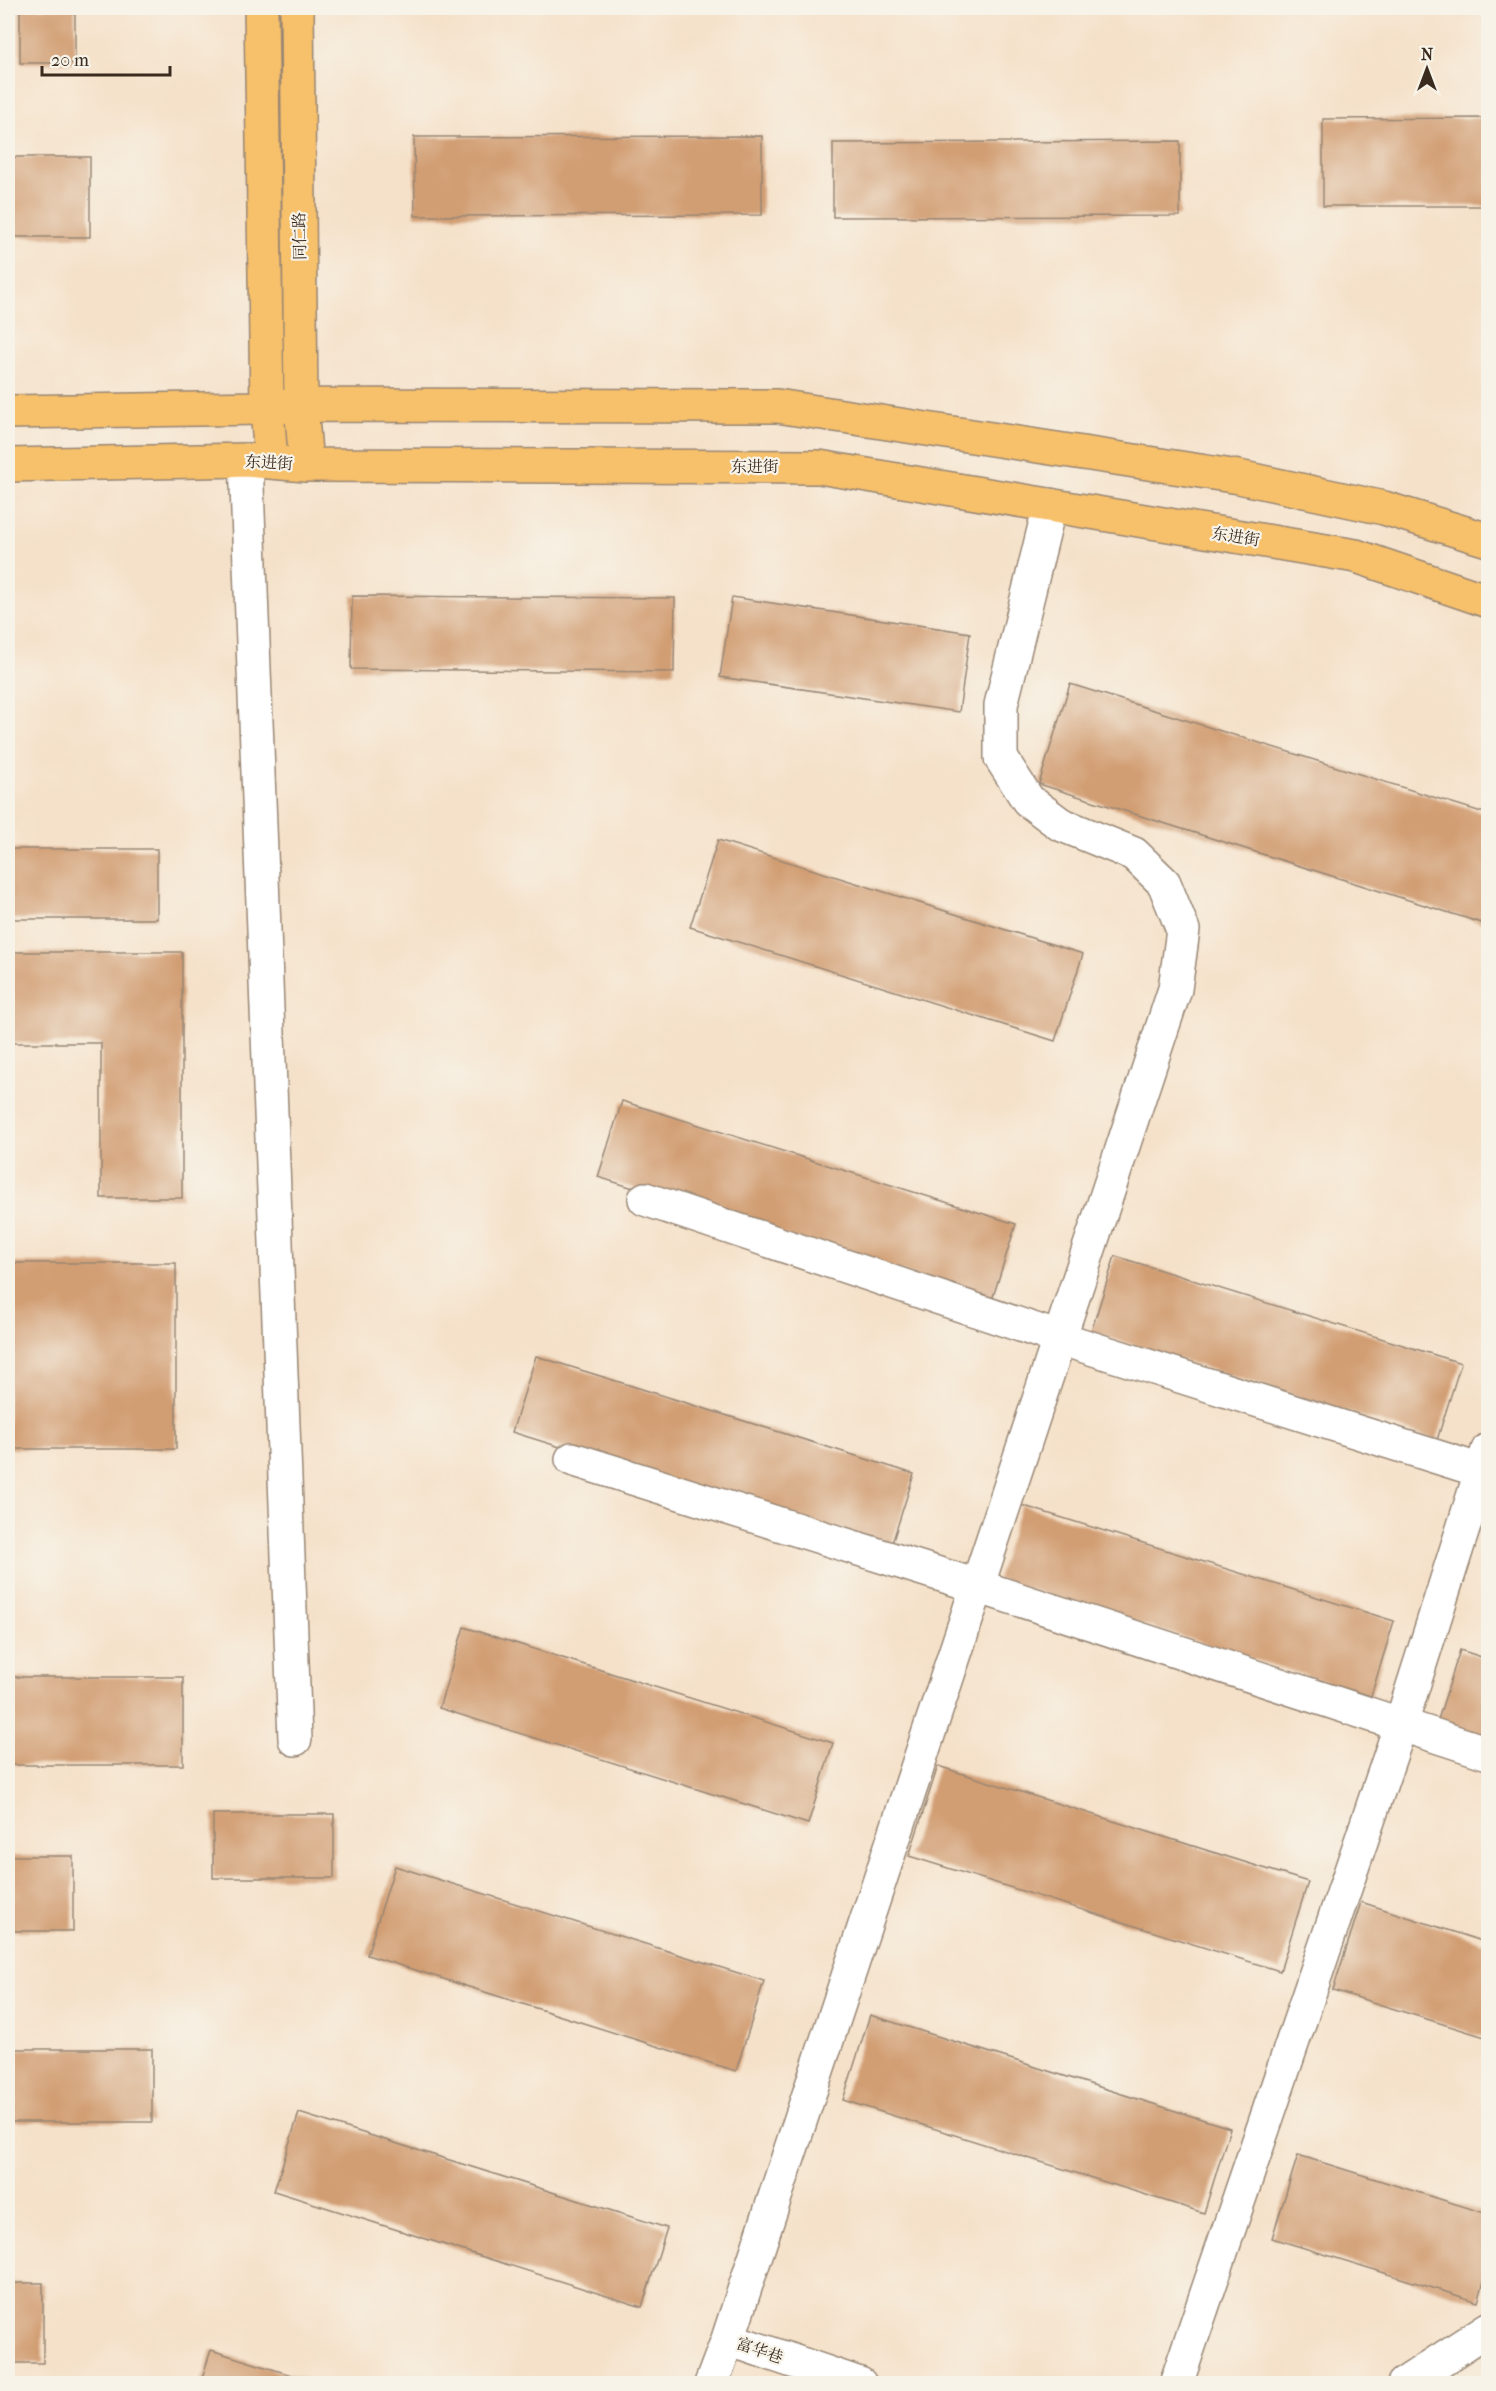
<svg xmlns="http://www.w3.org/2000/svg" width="1496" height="2391" font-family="'IM FELL French Canon','Noto Serif SC',serif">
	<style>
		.building { fill: #d19d72 }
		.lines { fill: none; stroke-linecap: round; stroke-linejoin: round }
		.street-casing { stroke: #988674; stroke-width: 36 }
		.primary-casing { stroke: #988674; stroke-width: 36 }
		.street { stroke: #fff; stroke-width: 33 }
		.primary { stroke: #f7c06b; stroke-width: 33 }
		.labels { text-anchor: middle; stroke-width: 4.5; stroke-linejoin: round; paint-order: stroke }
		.street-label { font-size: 16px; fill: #3b2a1e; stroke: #f7f3e8 }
	</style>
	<rect width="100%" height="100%" fill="#f7f3e8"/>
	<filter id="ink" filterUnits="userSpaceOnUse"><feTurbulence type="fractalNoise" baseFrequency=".0167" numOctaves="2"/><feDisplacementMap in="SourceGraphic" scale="12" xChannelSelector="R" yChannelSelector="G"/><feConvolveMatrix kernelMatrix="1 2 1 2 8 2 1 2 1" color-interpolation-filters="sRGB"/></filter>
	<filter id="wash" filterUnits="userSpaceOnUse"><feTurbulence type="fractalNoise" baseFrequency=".008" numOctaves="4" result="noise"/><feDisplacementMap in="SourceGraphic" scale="24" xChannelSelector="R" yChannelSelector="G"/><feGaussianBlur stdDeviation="1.35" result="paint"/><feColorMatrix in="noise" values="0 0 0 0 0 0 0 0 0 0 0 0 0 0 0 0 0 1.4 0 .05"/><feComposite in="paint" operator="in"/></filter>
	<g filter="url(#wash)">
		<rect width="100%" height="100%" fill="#f5e1c9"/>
		<g id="blocks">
			<path class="building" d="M20,8H75V63H20Z
				M1488,118V206H1323V119Z
				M762,136V215L415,216L414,137Z
				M1180,141V216L833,217V143Z
				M8,157H90V237H8Z
				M352,596L675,598L674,672L351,669Z
				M732,597L970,633L959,712L720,677Z
				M1070,684L1488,814V925L1039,784Z
				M718,840L1083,954L1055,1041L690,927Z
				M8,849H157V919H8Z
				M8,952H182V1198H101V1043H8Z
				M622,1101L1016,1224L992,1300L598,1177Z
				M1115,1256L1461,1363L1437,1440L1091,1332Z
				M8,1263H176V1449H8Z
				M536,1356L914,1474L890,1550L512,1432Z
				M1021,1505L1394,1621L1371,1696L997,1579Z
				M464,1627L833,1743L808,1824L439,1708Z
				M1460,1650L1488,1659V1739L1437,1723Z
				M8,1677H183V1765H8Z
				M938,1766L1308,1882L1280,1971L909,1856Z
				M213,1814H334V1878H213Z
				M8,1856H73V1931H8Z
				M395,1866L764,1981L736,2071L367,1955Z
				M1361,1902L1488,1943V2038L1333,1990Z
				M870,2015L1230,2128L1204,2213L843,2100Z
				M8,2049H152V2122H8Z
				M299,2113L667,2228L642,2307L274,2191Z
				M1298,2155L1488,2214V2268L1478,2302L1272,2238Z
				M8,2283H43V2363H8Z
				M211,2350L317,2383V2384H200Z"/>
		</g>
	</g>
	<g filter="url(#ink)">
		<use href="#blocks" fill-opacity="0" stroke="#988674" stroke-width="1.5"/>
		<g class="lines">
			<g class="street-casing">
				<path id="street" d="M246,460L295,1739
					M645,1199L1059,1338L1488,1473
					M572,1459L977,1586L1488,1753
					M728,2339L860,2384
					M711,2384L728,2339L1175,989L1183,930L1164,883L1134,854L1060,824L1028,800L1001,758V705L1050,505
					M1176,2384L1401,1724L1488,1450
					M1404,2384L1488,2329"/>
			</g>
			<g class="primary-casing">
				<path id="primary" d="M261,8L267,408L271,462
					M297,8L301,405L306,465
					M8,412L267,408L301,405L777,406L1239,477L1384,508L1488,540
					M8,465L246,460L306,465L819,467L1356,556L1488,601"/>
			</g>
			<use href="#street" class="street"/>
			<use href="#primary" class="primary"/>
		</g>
	</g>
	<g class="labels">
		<g class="street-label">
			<text transform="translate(299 236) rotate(-91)" y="6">同仁路</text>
			<text transform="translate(269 462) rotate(3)" y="6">东进街</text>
			<text x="755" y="472">东进街</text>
			<text transform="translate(1236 536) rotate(9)" y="6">东进街</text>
			<text transform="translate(760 2350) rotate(19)" y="6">富华巷</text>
		</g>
	</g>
	<rect width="1496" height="2391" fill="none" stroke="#f7f3e8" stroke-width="30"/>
	<g transform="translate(1427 69)" stroke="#f7f3e8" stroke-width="4.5" paint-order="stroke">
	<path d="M0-4.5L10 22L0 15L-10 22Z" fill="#3b2a1e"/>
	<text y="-9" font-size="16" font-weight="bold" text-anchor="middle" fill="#3b2a1e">N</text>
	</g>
	<path d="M42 66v9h128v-9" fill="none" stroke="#3b2a1e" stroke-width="3"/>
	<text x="51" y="66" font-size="18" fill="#3b2a1e" stroke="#f7f3e8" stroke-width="4.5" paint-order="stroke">20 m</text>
</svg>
